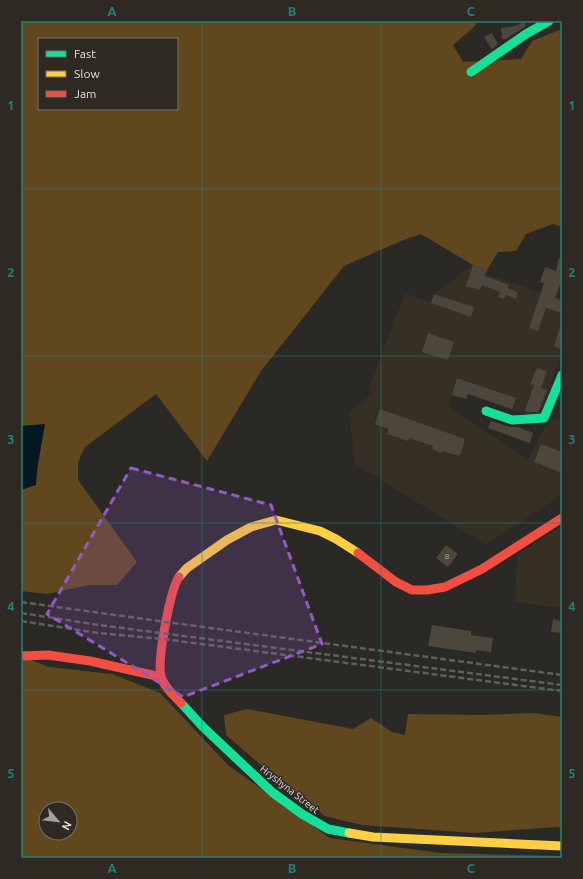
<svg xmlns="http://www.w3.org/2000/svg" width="583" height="879" font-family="Ubuntu,sans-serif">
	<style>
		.built { fill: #362f24 }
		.green { fill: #61471d; fill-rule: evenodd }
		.water { fill: #041821 }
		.building { fill: #4c463b }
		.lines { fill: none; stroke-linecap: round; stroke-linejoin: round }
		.fast { stroke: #16e098; stroke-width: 9 }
		.slow { stroke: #ffcf43; stroke-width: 9 }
		.jam { stroke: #f24e42; stroke-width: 9 }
		.rail { stroke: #615f5d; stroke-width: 2.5; stroke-dasharray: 6 3; stroke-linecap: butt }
		.marked { fill: #9559c6; fill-opacity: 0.2; stroke: #9559c6; stroke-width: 3; stroke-dasharray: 8 5; stroke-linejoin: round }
		.grid { fill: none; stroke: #248079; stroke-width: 1; stroke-opacity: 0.55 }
		.labels { text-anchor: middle; stroke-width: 3; stroke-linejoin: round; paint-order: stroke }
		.number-label { font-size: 8px; fill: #bcb9b3 }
		.street-label { font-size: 10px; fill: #e2dfdb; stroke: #2e2a23 }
		.neatline { fill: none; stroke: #248079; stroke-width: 1.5 }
		.grid-label { font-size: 13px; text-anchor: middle; font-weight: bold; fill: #248079 }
	</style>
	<rect width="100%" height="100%" fill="#2b2926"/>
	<path class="built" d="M473,265L487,270L486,274L562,300V353L539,417L512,410L468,394L466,399L452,395L448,406L528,460L545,426L553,419L562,422V495L486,545L355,464L349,413L370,395V385L405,293L431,302L434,294Z
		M562,526V608L515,602L517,555Z"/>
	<path class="green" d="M21,21H478L474,27L453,45L463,62L521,59L532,41L562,29V227L553,224L526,234L516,251L498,252L487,270L473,265L421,234L401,241L344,266L261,371L207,461L156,394L85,447L78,462V480L137,562L117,585H89L47,594L21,591ZM39,39H177V109H39Z
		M21,656L49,667L112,674L160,693L228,765L330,838L440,853L562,856V858H21ZM46,809H70V833H46Z
		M247,709L353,729L371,718L392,732L405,735L408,714L482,715L534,713L562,717V828L556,827L475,833L362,825L325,816L275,777L226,735L224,715Z"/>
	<path class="water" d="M45,424C42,444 37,464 36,485L21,490V426Z"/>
	<path class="building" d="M524,22L526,26L506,39H502L501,28L515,26Z
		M492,33L498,44L492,49L484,37Z
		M559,258H562V280L555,298L562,300V313L546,308L538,331L529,328L544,283L540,282L545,267L556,271Z
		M473,265L487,270L485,276L509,285L508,289L518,292L516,299L506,295L504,299L498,297L500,292L482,285L480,290L466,286Z
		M434,294L474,307L471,317L431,303Z
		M561,324L562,325V350L554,346Z
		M428,333L454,342L448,360L422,352Z
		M537,368L547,371L541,388L547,390L538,412H529L525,411L534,385L530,384Z
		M457,378L516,398L512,409L468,394L466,399L452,395Z
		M380,409L465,439L460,456L442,451L441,453L432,449L433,446L409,438L408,441L387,434L389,429L375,424Z
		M491,421L510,427H518L533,433L530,443L488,428Z
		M541,444L562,452V473L534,462Z
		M446,545L458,554L448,567L436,558Z
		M553,619L562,621V633L551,632Z
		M432,625L471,631V635L493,638L491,652L476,650V653L428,646Z"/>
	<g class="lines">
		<path class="fast" d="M471,72L526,34L549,21
			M486,411L512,420L544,418L562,375
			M181,703L203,727L272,792L302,814L328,829L349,833"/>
		<path class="slow" d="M179,577L187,568L227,540L251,527L276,520L320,531L336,539L358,553
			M349,833L373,837L562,846"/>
		<path class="jam" d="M358,553L396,582L412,590H427L445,587L482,569L562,518
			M179,577C170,590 157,661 161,676C163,686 174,696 181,703
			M21,656L48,655L90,661L161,677"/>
		<path class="rail" d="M21,602L166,622L562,675
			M21,613L99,625L562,685
			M21,621L98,633L163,639L562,691"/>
	</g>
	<path class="marked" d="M131,468L271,505L322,644L183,697L47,614Z"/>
	<path class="grid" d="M202,21V858M381,21V858M21,189H562M21,356H562M21,523H562M21,690H562"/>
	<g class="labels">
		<g class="number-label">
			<text x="447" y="559">8</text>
		</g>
		<g class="street-label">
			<text transform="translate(290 789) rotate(38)" y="4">Hryshyna Street</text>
		</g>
	</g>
	<rect width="583" height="879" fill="none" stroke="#2e2a23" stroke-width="44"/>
	<rect x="38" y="38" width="140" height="72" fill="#2e2a23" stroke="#76726d"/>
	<rect x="46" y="51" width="20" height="6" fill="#16e098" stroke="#76726d"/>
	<text x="74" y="58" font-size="12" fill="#e2dfdb">Fast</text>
	<rect x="46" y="71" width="20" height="6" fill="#ffcf43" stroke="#76726d"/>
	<text x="74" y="78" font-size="12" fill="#e2dfdb">Slow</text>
	<rect x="46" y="91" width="20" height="6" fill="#f24e42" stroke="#76726d"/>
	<text x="74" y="98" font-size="12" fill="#e2dfdb">Jam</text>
	<g transform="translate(58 821) rotate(118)"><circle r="19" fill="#2e2a23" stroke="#76726d"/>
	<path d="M0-3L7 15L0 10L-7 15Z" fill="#a29f9c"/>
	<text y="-6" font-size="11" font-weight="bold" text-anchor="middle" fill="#e2dfdb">N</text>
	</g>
	<rect x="22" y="22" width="539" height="835" class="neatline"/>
	<g class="grid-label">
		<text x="112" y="16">A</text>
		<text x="292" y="16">B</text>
		<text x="471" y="16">C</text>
		<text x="11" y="110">1</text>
		<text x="572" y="110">1</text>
		<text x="11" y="277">2</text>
		<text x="572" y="277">2</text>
		<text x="11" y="444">3</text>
		<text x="572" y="444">3</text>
		<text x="11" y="611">4</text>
		<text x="572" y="611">4</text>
		<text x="11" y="778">5</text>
		<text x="572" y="778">5</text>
		<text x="112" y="873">A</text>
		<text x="292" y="873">B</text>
		<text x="471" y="873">C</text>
	</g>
</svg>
